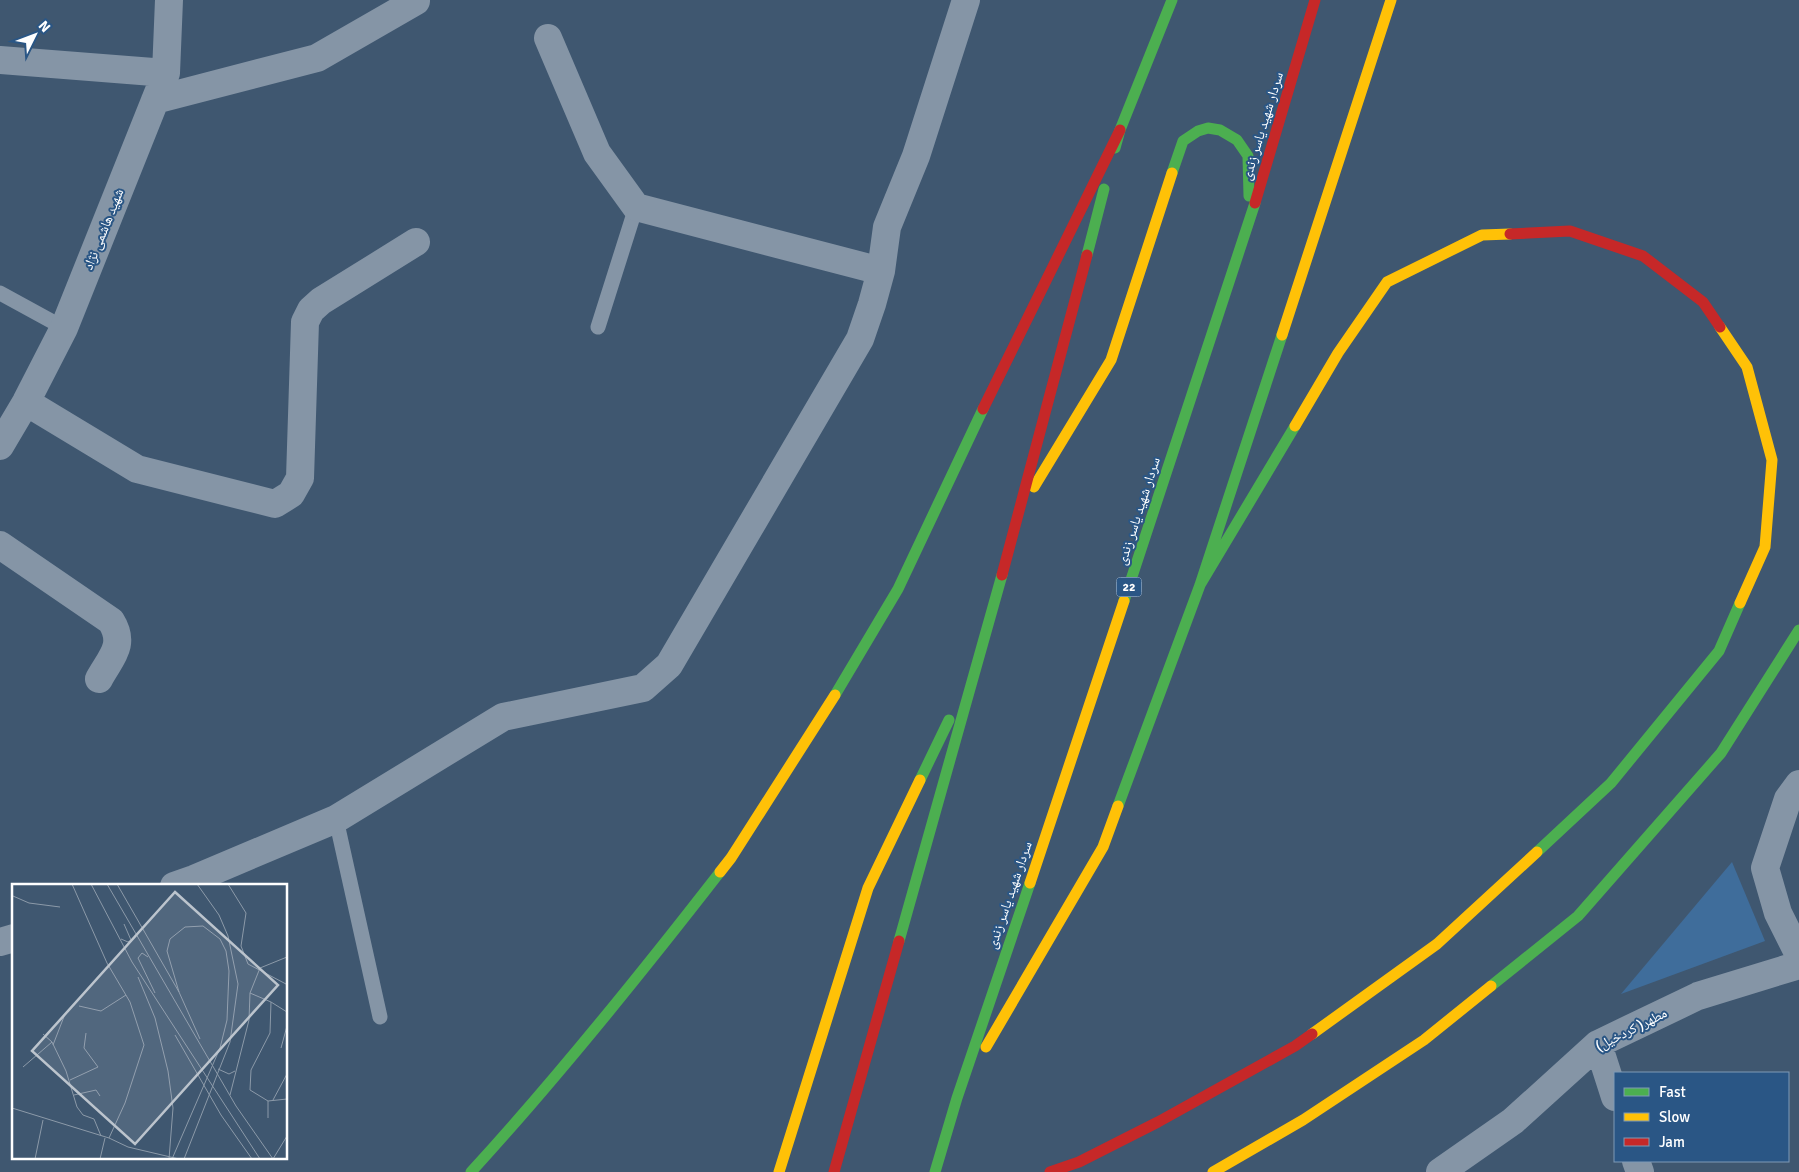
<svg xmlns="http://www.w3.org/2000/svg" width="1799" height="1172" font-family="Signika,'Noto Naskh Arabic',sans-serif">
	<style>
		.green { fill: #3f6d9b }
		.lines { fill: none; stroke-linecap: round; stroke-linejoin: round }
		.lane { stroke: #8595a6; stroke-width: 15 }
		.street { stroke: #8595a6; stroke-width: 28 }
		.fast { stroke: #4caf50; stroke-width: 11 }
		.slow { stroke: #ffc107; stroke-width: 11 }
		.jam { stroke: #c62828; stroke-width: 11 }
		.labels { text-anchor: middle; stroke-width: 4; stroke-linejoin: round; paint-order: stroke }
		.shield { fill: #2a5685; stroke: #bfccda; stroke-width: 1 }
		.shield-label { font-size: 12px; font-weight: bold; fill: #fff }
		.street-label { font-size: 14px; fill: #fff; stroke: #2a5685 }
		.inset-road { fill: none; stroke: #8c9aa9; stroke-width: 1 }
		.view { fill: #bcc4cd; fill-opacity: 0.15; stroke: #bcc4cd; stroke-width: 2.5 }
		.inset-edge { fill: none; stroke: #fff; stroke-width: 2.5 }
	</style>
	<rect width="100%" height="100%" fill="#3f5770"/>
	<path class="green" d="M1732,862L1765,941L1621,994Z"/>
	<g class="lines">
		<path class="lane" d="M0,293L64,328
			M598,327L636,207
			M336,819L380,1017"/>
		<path class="street" d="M548,38L597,153L636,207L881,271
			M0,60L166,73
			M155,100L317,58L416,1
			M26,402L137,469L275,504L291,494L300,478L305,322L311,310L321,301L416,242
			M0,446L26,402L64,328L166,73L169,0
			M0,545L111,621C126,645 111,657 99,679
			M1799,784L1788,799L1765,868L1778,913L1799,955
			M174,886L194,879L336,819L503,717L643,688L669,665L860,339L872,304L881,271L887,227L916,156L966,0
			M0,942L14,938
			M1598,1044L1615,1097
			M1636,1161L1640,1172
			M1440,1172L1513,1121L1598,1044L1698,996L1799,965"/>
		<path class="fast" d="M1115,148L1120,130L1172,0
			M1172,173L1183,141L1198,131L1208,128L1220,130L1237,140L1248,156L1249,196
			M1087,255L1104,189
			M1200,585L1295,426
			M1124,601L1255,203
			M835,695L898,589L983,409
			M920,780L949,720
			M1118,806L1200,585L1282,335
			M1537,852L1611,783L1719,651L1740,603
			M899,941L1002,575
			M1491,986L1578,916L1721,753L1799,630
			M471,1172C559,1076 640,975 720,872
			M935,1172L957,1098L1030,883"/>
		<path class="slow" d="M1720,327L1747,367L1772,460L1765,547L1740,603
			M1282,335L1391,0
			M1295,426L1338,353L1387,282L1482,235L1510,234
			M1034,487L1111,360L1172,173
			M720,872L731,858L835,695
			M1030,883L1124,601
			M1312,1034L1437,944L1537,852
			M986,1047L1103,847L1118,806
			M779,1172L868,888L920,780
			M1213,1172L1303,1120L1424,1040L1491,986"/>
		<path class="jam" d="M1255,203L1315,0
			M1510,234L1570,231L1643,256L1703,302L1720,327
			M983,409L1120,130
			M1002,575L1087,255
			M834,1172L899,941
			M1050,1172L1079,1162L1158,1122L1295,1046L1312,1034"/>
	</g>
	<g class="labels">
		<rect class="shield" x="1116.5" y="577.5" width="25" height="19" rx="4"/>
		<g class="shield-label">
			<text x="1129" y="591">22</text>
		</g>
		<g class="street-label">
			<text transform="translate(1262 126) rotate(-73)" y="5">سردار شهید یاسر زندی</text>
			<text transform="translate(103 229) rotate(-68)" y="5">شهید هاشمی نژاد</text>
			<text transform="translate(1138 511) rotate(-72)" y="5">سردار شهید یاسر زندی</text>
			<text transform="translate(1009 895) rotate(-71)" y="5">سردار شهید یاسر زندی</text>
			<text transform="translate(1631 1029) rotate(-27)" y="5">مطهر( کردخیل)</text>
		</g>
	</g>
	<g transform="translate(12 884)">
		<rect width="275" height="275" fill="#3f5770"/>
		<path class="inset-road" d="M60,0L95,79L118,118L132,161L113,219L97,254M79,0L120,78L248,275M95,0L224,222L261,275M105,0L167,108L188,155M216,0L234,29L229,62L236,80L274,100M1,12L17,19L48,23M109,55L116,58L119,56L112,40M136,73L130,69L126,74L143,109M248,84L275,73M126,93L143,134L156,187L161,224L157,275M238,109L259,118L258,149L239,186L238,206L256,217L275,215M259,118L275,128M67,122L89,127L114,111M31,150L40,158L54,187L65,223L71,231L82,235L89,252M163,151L209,231L240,275M41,161L53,130M269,164L275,142M11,183L40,158M206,185L217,190L223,187M58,196L86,183L72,164L74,149M62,211L84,206L88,212M218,211L237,136L238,109L248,84M261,216L275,190M0,224L97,254L116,263L167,275M256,234V217M23,275L31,236M88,275L93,254M160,275L208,164L215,136L217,87L214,67L208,55L191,42L173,43L158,55L155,67L167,108M172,275L218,158L226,100L216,52L207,31L185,0M261,275L275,252"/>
		<path class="view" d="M163,8L266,101L123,260L20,167Z"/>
		<rect width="275" height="275" class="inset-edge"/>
	</g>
	<rect x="1614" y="1072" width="175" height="90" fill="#2a5685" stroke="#7f9ab6"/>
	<rect x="1624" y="1088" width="25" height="8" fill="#4caf50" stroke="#7f9ab6"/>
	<text x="1659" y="1097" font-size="15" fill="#ffffff">Fast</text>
	<rect x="1624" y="1113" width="25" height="8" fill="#ffc107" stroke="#7f9ab6"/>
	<text x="1659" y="1122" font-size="15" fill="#ffffff">Slow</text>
	<rect x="1624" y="1138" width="25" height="8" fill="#c62828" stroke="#7f9ab6"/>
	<text x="1659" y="1147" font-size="15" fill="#ffffff">Jam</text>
	<g transform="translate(35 35) rotate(48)" stroke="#2a5685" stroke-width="4" paint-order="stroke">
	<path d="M0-4L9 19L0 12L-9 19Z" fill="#ffffff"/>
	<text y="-8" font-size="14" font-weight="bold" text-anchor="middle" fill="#ffffff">N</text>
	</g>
</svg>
